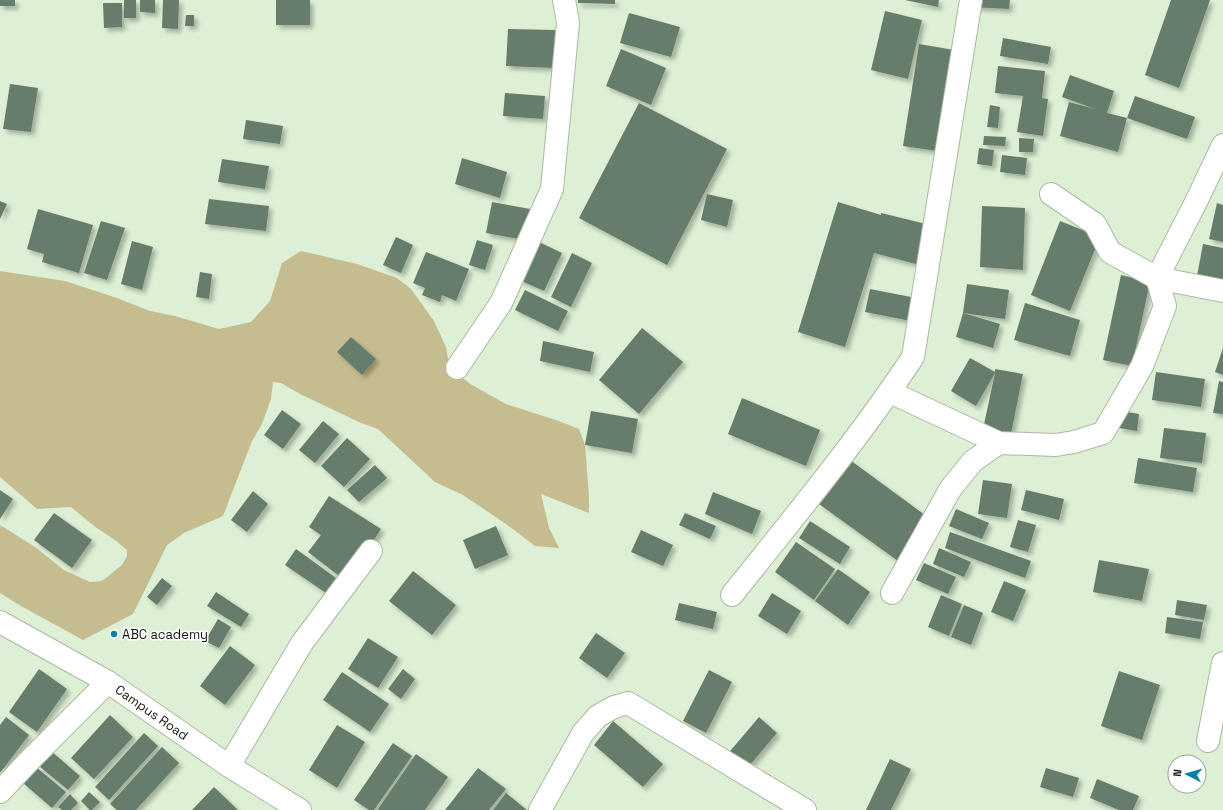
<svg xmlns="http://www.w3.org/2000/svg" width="1223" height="810" font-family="'Space Grotesk',sans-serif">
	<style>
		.forest { fill: #c5bc8f }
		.building { fill: #657d6b; filter: url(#shadow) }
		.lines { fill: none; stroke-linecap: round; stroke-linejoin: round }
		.minor-casing { stroke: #aabaa1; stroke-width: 24 }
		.minor { stroke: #fff; stroke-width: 22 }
		.poi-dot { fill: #0583a7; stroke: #fff; stroke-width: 1.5 }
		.labels { text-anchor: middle; stroke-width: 3; stroke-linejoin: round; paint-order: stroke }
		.poi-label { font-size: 13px; fill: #10160d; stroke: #fff; text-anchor: start }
		.street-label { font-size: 13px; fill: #10160d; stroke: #fff }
	</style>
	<defs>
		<filter id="shadow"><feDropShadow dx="3.5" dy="3.5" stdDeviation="2" flood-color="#0004"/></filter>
	</defs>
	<rect width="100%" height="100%" fill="#ddefd4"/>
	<path class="forest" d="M301,251L357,264L397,278L411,289L434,321L446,347L450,369L472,385L506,404L556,420L579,429L585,445L589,496V513L541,494L549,528L559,548L535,546L506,524L463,495L435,482L378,429L361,423L300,394L281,383L273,382L271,399L262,424L252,441L223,516L184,533L167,545L133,614L83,640L21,606L0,593V525L35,547L64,570L90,582L102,581L122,565L127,556V550L115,540L94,526L71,507L37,509L0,477V271L65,281L117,298L150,311L175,316L219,329L251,322L270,301L282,263Z"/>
	<path class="building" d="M0,0H15V6H0Z
		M124,0H136V18H124Z
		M140,0H155V13L140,12Z
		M163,0H179L178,29L162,28Z
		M276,0H310V25H276Z
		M578,0H615V4L578,3Z
		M905,0H939L938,7Z
		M973,0H1010L1009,9L972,7Z
		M1171,0H1210L1179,88L1145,75Z
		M103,3H122V27L104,28Z
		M885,11L922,20L908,79L871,70Z
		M629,13L680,27L671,57L620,43Z
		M186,15H194V26H185Z
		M508,29L555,30L554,68L506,66Z
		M1003,38L1051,47L1048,64L1000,56Z
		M919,44L954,50L937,151L903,146Z
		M621,49L666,68L651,105L606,86Z
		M998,66L1045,71L1042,98L1048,99L1043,136L1017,132L1023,96L995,93Z
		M1070,75L1114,91L1107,113L1127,118L1118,152L1060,136L1069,102L1095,109L1062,97Z
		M10,84L38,88L31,132L3,129Z
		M505,93L545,96L543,119L503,116Z
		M1135,96L1195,117L1187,139L1127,118Z
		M639,103L727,149L667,265L579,218Z
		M990,105L1000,107L998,128L987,127Z
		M246,120L283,126L280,144L243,139Z
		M984,136L1006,137L1005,146L983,145Z
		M1019,138L1034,139L1033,152H1019Z
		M979,148L994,150L992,166L977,164Z
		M1002,155L1027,158L1025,175L1000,172Z
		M462,158L507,172L500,198L455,184Z
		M222,159L269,166L265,189L218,182Z
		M707,194L733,200L727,227L701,220Z
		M209,199L269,206L266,231L205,224Z
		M0,201L7,204L0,219Z
		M492,202L530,209L524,240L486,233Z
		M838,202L881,215V213L930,225L920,265L874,253L845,347L798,332Z
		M1217,203L1223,205V242L1209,239Z
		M982,206L1025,208L1023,270L980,267Z
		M38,209L93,225L79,273L42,262L44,254L27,249Z
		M101,221L125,228L107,280L84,273Z
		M1060,221L1100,237L1070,311L1031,295Z
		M396,237L413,245L401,273L383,265Z
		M477,240L493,245L485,270L469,265Z
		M535,240L562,253L544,291L517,279Z
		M132,241L153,247L142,290L121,284Z
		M1203,244L1223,248V282L1197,276Z
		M426,252L469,269L456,301L442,295L440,302L422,295L425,288L413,283Z
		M572,253L592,263L571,307L551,297Z
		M200,272L212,274L209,299L196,297Z
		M1121,275L1150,282L1132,366L1103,360Z
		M967,284L1009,290L1005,319L963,313Z
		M870,289L916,298L911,321L865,312Z
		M525,290L568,311L558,331L515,310Z
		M1025,303L1080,320L1070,356L1014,340Z
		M963,313L1000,324L993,348L956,337Z
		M642,328L683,362L639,414L599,380Z
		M351,337L376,359L362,375L337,352Z
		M543,341L594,352L590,372L540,361Z
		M1223,348V375L1215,372Z
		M970,358L995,372V369L1023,374L1011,434L983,429L995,373L976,406L951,391Z
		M1156,372L1205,379L1201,407L1152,400Z
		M1219,381L1223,382V414L1213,413Z
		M742,398L820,430L806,466L728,434Z
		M282,410L301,424L283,449L264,435Z
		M591,411L638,419L632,453L585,445Z
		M1122,411L1139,414L1137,431L1119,428Z
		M323,421L339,434L315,463L299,450Z
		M1164,428L1206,433L1202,463L1160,458Z
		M347,438L370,459L344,487L321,466Z
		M1138,458L1197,468L1193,492L1134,483Z
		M850,460L929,518L898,561L819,504Z
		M375,465L387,478L359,502L347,490Z
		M983,480L1012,484L1007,518L978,514Z
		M0,490L13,499L0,519Z
		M1026,490L1064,499L1059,520L1021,510Z
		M253,491L268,504L247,532L231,520Z
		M713,492L761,511L752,534L705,514Z
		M329,496L381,529L347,582L308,552L321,535L309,527Z
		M956,509L989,523L982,539L949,526Z
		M54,513L92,540L72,568L34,540Z
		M685,513L716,526L710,539L679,525Z
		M1018,520L1036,525L1028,552L1010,547Z
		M810,521L850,547L840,564L799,538Z
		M496,526L508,555L475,569L463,540Z
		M641,530L673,545L663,566L631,552Z
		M950,532L1031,561L1025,578L945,548Z
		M796,542L835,569L814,600L775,572Z
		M939,548L971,562L964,577L933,564Z
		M296,549L336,578L326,593L285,565Z
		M1099,560L1149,569L1142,601L1093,592Z
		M924,563L956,577L948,594L916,580Z
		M838,569L870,592L848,625L815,601Z
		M413,571L456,605L432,635L389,601Z
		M162,578L172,586L157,605L147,597Z
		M1004,581L1026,590L1013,621L991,612Z
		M216,592L249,614L241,627L207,606Z
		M772,593L801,611L787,634L758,616Z
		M941,595L962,604L949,636L928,627Z
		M1177,600L1207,605L1204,620L1175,615Z
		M679,603L717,612L713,629L675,620Z
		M964,605L983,613L971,645L951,637Z
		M1167,617L1203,622L1200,639L1165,633Z
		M218,619L231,627L219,648L205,641Z
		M596,633L625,653L607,678L579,658Z
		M368,638L398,657L378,688L348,669Z
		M230,646L255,665L225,705L200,686Z
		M39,669L67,689L37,732L9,712Z
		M403,669L415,679L401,699L388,689Z
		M709,670L732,682L706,733L683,721Z
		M1119,671L1160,685L1142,740L1101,726Z
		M342,672L389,704L370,732L323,700Z
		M110,715L133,737L94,779L71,758Z
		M6,717L29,735L0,773V725Z
		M759,717L777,733L744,772L726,756Z
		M613,721L663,764L643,787L594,745Z
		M337,725L365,742L337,788L309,770Z
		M144,733L158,746L109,800L95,787Z
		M393,743L412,756L374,810H369L354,800Z
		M162,747L179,763L136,810H117L110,804Z
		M51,751L80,776L68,790L39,766Z
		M416,754L448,777L425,810H379L378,809Z
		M890,759L911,769L891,810H866Z
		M36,767L66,792L52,808L23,783Z
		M478,768L506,789L489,810H445Z
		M1046,768L1079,778L1073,797L1040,787Z
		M1097,779L1139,796L1133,810H1119L1090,798Z
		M214,787L238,810H192Z
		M89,792L100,802L92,810H90L81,801Z
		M506,793L527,810H493Z
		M70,794L78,803L71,810H62L58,807Z"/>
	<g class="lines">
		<g class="minor-casing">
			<path id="minor" d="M1051,194L1095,224L1110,252L1157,278L1223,291
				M457,368L501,303L552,189L568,23L564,0
				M890,392L999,443
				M892,593L951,488L973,461L999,443L1056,445L1074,442L1103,433L1142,366L1165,306L1157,278L1196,202L1223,145
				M732,595C794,517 858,440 913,357L971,0
				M0,622L108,682L229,766L300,810
				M1208,741L1223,663
				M229,766L302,643L371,551
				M0,792L29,761L108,682
				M540,810L583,733L598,716L614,707L628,703L805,810"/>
		</g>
		<use href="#minor" class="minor"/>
	</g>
	<circle class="poi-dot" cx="114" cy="634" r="4"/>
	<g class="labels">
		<g class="poi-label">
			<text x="122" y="639">ABC academy</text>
		</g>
		<g class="street-label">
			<text transform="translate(152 712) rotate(35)" y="5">Campus Road</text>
		</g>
	</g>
	<g transform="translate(1187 774) rotate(276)"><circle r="19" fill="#ffffff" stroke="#9fa29e"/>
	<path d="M0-3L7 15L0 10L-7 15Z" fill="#0583a7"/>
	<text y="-6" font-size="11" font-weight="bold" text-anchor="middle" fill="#10160d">N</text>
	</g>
</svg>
